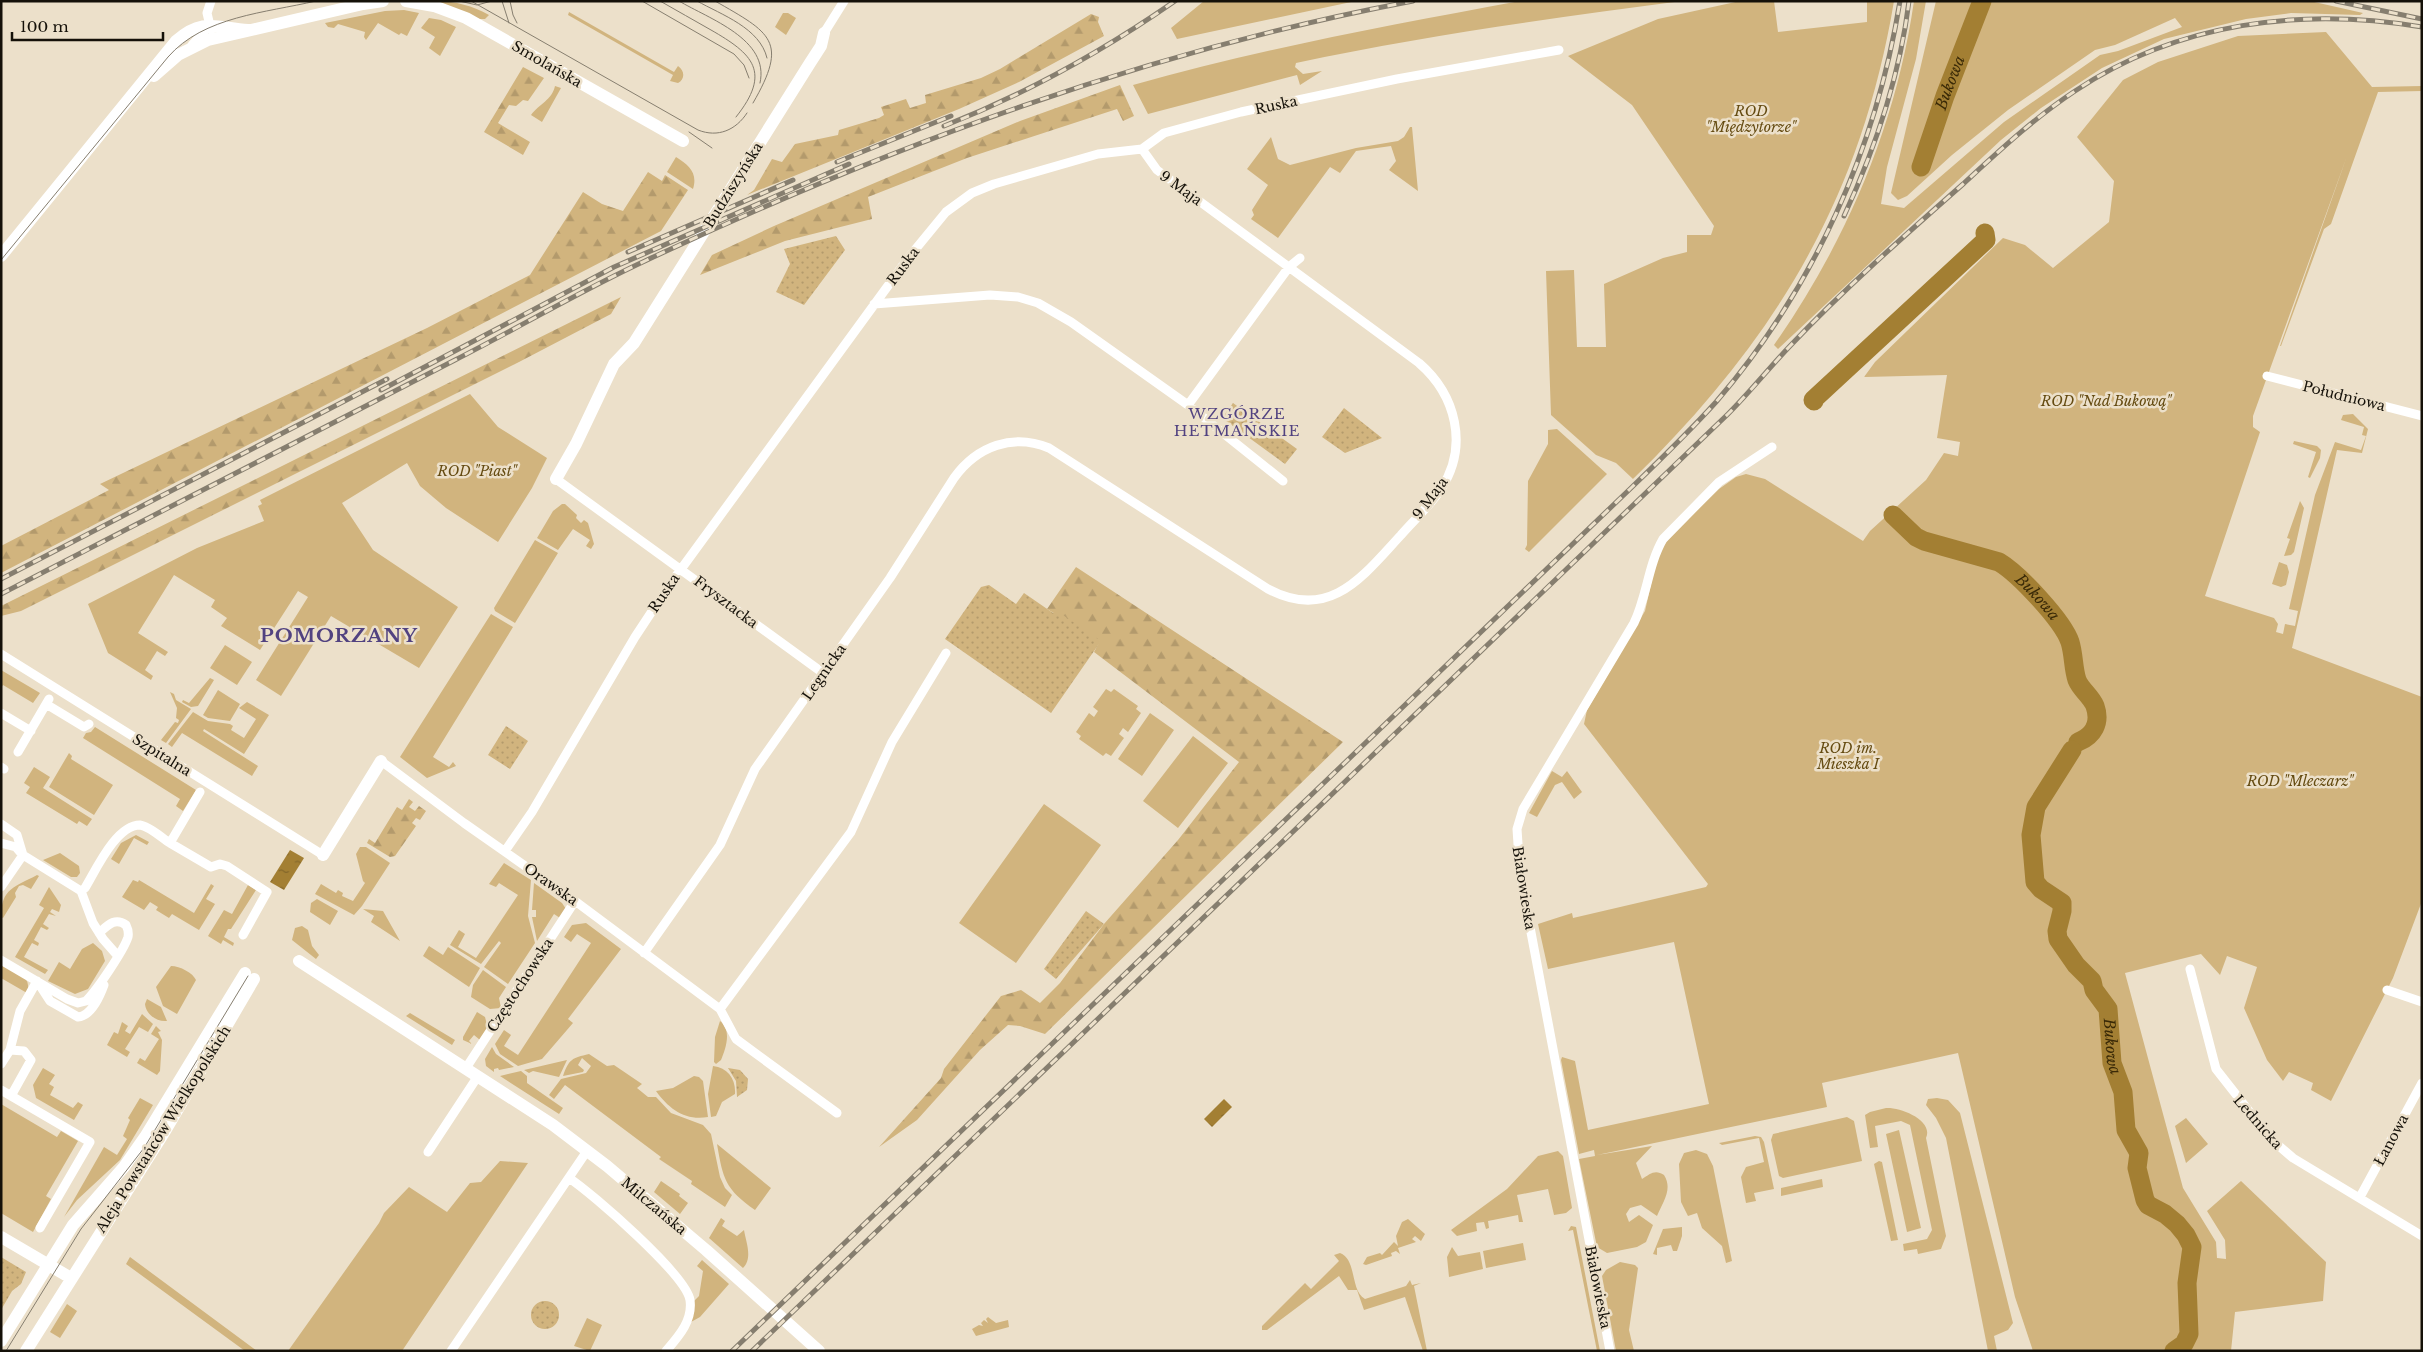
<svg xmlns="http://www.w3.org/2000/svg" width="2423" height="1352" font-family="'Libre Baskerville',serif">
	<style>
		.green { fill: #d1b47e }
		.forest { fill: url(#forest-firs) }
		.park { fill: url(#park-dots) }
		.water { fill: url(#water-ripples) }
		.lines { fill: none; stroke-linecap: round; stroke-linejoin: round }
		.river { stroke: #a37f33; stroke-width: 19 }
		.street { stroke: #fff; stroke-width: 9 }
		.secondary { stroke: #fff; stroke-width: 12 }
		.tram { stroke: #867e6f; stroke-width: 1 }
		.rail-casing { stroke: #867e6f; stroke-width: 5 }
		.rail { stroke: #ece0ca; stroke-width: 3; stroke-dasharray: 9; stroke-linecap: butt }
		.labels { text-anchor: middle; stroke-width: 5; stroke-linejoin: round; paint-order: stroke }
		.street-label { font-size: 14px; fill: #151109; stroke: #ece0ca }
		.park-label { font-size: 14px; font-style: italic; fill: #654b11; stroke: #ece0ca }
		.water-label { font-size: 15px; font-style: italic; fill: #392907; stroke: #ece0ca }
		.neighbourhood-label { font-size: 15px; letter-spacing: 1px; fill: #514280; stroke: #ece0ca }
		.district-label { font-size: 19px; font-weight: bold; letter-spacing: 1px; fill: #514280; stroke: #ece0ca }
	</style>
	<defs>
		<pattern id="forest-firs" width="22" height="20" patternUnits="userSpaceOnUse" patternTransform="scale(1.25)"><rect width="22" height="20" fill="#d1b47e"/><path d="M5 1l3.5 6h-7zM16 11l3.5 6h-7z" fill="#b39a6c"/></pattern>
		<pattern id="park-dots" width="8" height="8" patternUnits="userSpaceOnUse" patternTransform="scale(1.25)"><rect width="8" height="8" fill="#d1b47e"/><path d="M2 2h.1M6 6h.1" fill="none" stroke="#b39a6c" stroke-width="1.8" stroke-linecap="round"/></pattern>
		<pattern id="water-ripples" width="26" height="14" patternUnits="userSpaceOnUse" patternTransform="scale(1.25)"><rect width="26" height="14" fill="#a37f33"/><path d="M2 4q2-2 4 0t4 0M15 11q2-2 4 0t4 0" fill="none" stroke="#846729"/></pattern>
	</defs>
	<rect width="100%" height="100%" fill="#ece0ca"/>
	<path class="green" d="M437,1C455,1 473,6 489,15L485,19H479Z
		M1204,1H1356L1177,39L1171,28Z
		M1520,1H1682C1553,18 1423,36 1296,63L1295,67L1303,74L1322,71L1300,85L1297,75L1148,114L1133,85C1260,49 1390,25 1520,1Z
		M1740,1H1774L1778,32L1867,22V1H1894C1861,199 1775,340 1633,479L1616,463L1596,455L1551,415L1546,271L1574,270L1577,347H1606L1604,284L1663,258L1687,252V235H1711L1714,226L1632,105L1568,56L1658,19Z
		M1914,1H1926L1916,59L1887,167L1881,204L1904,208L2004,122L2100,55L2118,51L2182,27L2175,18L2115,45L2095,50L2008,110L1952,155L1907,196L1898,200L1891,193L1936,1H2310L2363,13L2360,15L2291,13L2246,19L2164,39L2102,68L2041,108L2001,140L1778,349L1774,345C1846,242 1896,126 1914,1Z
		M404,10L419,13L407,36L401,33L399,35L378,23L366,40L364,37L365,32L338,24L334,28L328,27L325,23L385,11Z
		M569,12L674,72L678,66C685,71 685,79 678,83L670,81L673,75L568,15Z
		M783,13H788L796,18L786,35L775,27Z
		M429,18L441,20L456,27L440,56L429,48L435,37L421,28Z
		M2326,32L2372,87L2422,86V91L2378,92L2331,224L2324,229L2281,346H2280L2347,156L2253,416V427L2260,432L2205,596L2274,618L2278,624L2276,632L2283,634L2285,624L2295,626L2298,611L2289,609L2315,495L2335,442L2361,450L2366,436L2362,435L2364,427L2341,420L2343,415L2353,414L2368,429L2362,453L2337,450L2292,648L2422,697V901L2393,978L2331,1101L2311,1090L2313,1083L2289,1072L2283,1081L2267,1060L2244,1008L2257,967L2227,956L2220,975L2201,954L2125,973L2183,1188L2216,1242L2217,1258L2226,1259L2225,1240L2207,1211L2241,1181L2326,1262L2323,1301L2235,1312L2231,1351H2033L2015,1297L1958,1053L1822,1083L1827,1107L1597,1155L1652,1146L1636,1163L1642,1179C1650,1174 1655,1169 1664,1175C1673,1189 1663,1202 1657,1216L1641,1205L1630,1208L1626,1214L1629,1222L1639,1215L1653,1225L1646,1242L1637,1247L1607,1253L1597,1247L1579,1159L1595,1156L1594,1150L1579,1154L1561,1060L1562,1057L1575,1061L1588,1130L1709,1104L1674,942L1548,969L1538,924L1572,913L1573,918L1706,887L1708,884L1584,724L1587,710L1645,611L1657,558L1663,546L1671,536L1719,489L1736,477L1746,474L1765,479L1863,541L1870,531L1926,480L1944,453L1958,456L1960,442L1937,438L1947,375L1864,377L1875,362L2003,238L2025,245L2053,268L2109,222L2114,181L2077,137L2123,80L2158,62L2238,36Z
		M555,86L561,88L542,122L531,115C539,104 552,100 555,86Z
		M1410,127H1412L1418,191L1389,170L1396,161L1391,146L1356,151L1340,173L1330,167L1278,238L1251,219L1254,215L1252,210L1268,185L1247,169L1271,137L1278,159L1290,165L1356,148L1398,141L1404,137Z
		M676,157C689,165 698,173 693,189L667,172Z
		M470,394L498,427L547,458L532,488L498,542L446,508L420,486L407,463L342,503L373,550L458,607L419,668L331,616L281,696L256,680L308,597L298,591L260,650L221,626L227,618L211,607L215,600L174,575L138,633L168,652L165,656L157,651L145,670L153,676L151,680L108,653L88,604L197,548L264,521L258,506L262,504L260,500Z
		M1557,429L1607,474L1529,552L1525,549L1527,545L1528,481L1548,444V430Z
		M2294,441L2317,446L2321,450L2320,458L2310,478L2308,477L2316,452L2293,444Z
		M2300,501L2304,508L2294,552L2291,555L2284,556L2290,539L2287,538Z
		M562,504H565L577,515L576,518L581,523L584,520L588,523L594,544L591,549L586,546L590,540L573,529L558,550L537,538L553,511Z
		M535,540L558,553L515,623L495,611L494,608Z
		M2279,562L2287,565L2289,572L2286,585L2281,587L2272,584Z
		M491,614L513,627L433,757L449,767L453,762L456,766L427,778L400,757Z
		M225,645L252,662L237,685L210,668Z
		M1,670L40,693L33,703L3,685L1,688Z
		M210,678L214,680L198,706L191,707L182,702L183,700L189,703Z
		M1106,689L1111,692L1114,689L1138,706L1136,709L1141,713L1128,732L1123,728L1119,734L1124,738L1111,756L1106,753L1103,756L1079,739L1081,736L1076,732L1089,713L1094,717L1098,711L1093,707Z
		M218,690L240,704L230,721L208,718L203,715Z
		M170,692L174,694L176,700L191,709L166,743L161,740L175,722L178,723L179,720L176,718L177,708Z
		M247,702L269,715L244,754L204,729L203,731L258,766L252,776L182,733L172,747L168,744L193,712L208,721L230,724L233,726L231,730L244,738L256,719L239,708Z
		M1150,713L1174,730L1142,776L1118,759Z
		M95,727L196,790L183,811L176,806L180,799L83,738L86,733L91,732Z
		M1193,736L1228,763L1178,828L1143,801Z
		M69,753L72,756L71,759L113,785L94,815L49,787Z
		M34,767L50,777L43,788L92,819L87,826L79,821L77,824L26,793L30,787L24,783Z
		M1552,771L1562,777L1567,771L1582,792L1574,799L1562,782L1555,785L1537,817L1529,813Z
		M1044,804L1101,845L1016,963L959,923Z
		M136,835L149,842L147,845L134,838L119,864L111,859L121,843Z
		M360,847H366L390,863L362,906L354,915L315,894L321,884L336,893L338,890L343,893L342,896L353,901L365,883L363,881L356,854Z
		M60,853L79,866L80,873L77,877H71L43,860Z
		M504,863L531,880L528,916L535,943L508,984L484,967L501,943L499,941L481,964L450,945L459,930L465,934L458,947L476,958L518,895L499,883L496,887L489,884Z
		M37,875L39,876L31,889L23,885L19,886L15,893L16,897L3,918L1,917C1,888 15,887 37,875Z
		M133,880L138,882L139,880L194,913L211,884L214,886L206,899L215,904L199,930L172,914L169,918L156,910L158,907L150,902L144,910L122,897Z
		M534,883L562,903L566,909L560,918L554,914L537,941L532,917H536V910H532Z
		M248,885L256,890L231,929H228L224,937L234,943L233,946L223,940L221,944L208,936L224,910L232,914Z
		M49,887L61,905L59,912L52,909L50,912L56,916L49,914L43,924L49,928L47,930L41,927L34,940L39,943L38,946L32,943L24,957L48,970L45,974L15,957L44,908L39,905Z
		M317,899L338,911L330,925L310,912L311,903Z
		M363,909L383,911L400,941L371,922L374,916Z
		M586,923L621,949L568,1019L573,1023L542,1059L518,1066L500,1054L495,1044L504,1030L511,1035L504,1046L518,1055L591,943L577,934L571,942L564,937L572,925Z
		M302,926L308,930L312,946L319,955L316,959L292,940L295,928Z
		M93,943L102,951L105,961L88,989L75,994L48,981L59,962L70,969L82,949Z
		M429,946L443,955L448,947L480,968L469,987L423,956Z
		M1,963C14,970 33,975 27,993L1,978Z
		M171,966C180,966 193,973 196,980L177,1014L163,1006L156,987Z
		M483,970L506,987L499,998L501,1008L490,1009L471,997L473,985Z
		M147,999L161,1007L167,1021C156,1022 146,1014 145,1004Z
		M477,1012L485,1017L488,1029L480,1040L474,1035L469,1041L472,1044L463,1040V1037Z
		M410,1013L455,1040L452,1045L406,1016Z
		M142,1014L153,1024L148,1032L139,1027L125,1049L130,1052L127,1057L107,1045L114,1032L118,1034L122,1022L128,1026L125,1031L130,1034Z
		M720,1021C732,1030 726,1048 721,1060L716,1064L714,1062L715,1037Z
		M156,1026L161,1031L158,1032L162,1040L160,1071L157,1075L137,1063L140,1058L145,1061L159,1039L151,1034Z
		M492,1047L496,1054L514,1067L499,1070L498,1068L494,1069V1072L486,1066L485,1059Z
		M589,1054L607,1066L614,1065L642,1084L637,1088L648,1097H656L671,1113L703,1125L711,1134L720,1177L725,1188L732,1195L725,1207L691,1184L692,1181L659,1159L661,1157L565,1085L554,1099L549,1095L561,1079L586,1073L591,1066L582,1058L578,1065L584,1070L583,1072L563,1076C569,1059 572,1058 589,1054Z
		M567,1060L559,1077L533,1071L529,1073L524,1070Z
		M713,1066C728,1068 736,1079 735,1094L722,1102L716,1116L711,1117L708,1094Z
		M43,1068L55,1075L49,1084L54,1087L50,1095L73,1108L78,1102L83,1105L74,1120L36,1098L33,1085Z
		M521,1071L527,1076V1083L563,1108L559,1114L500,1076Z
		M694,1076L699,1077L703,1081L708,1117C685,1121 669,1109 656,1091L673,1088Z
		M140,1098L153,1105L120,1160L77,1200L64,1217L104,1147L117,1155L127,1139L123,1136L130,1120L128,1118Z
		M1937,1098L1948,1100L1960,1113L2013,1323L2008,1330L1994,1336L1997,1351H1988L1946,1138L1936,1118L1926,1105L1928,1099Z
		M1,1104L57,1137L61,1131L78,1141L46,1196L51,1199L33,1232L1,1213Z
		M1886,1108C1900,1107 1934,1120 1926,1138L1946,1236L1941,1249L1918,1254L1917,1249L1904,1251L1903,1244L1927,1239L1932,1230L1910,1125L1901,1121L1875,1126L1878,1147L1870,1148L1865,1115L1870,1112Z
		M1847,1117L1854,1121L1862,1161L1783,1178L1779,1176L1771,1140L1773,1134Z
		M2186,1118L2208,1144L2186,1163L2175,1126Z
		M1899,1130L1921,1228L1907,1232L1886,1134Z
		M1755,1136L1761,1137L1764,1142L1774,1189L1754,1193L1756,1201L1746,1203L1741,1177L1746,1167L1764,1162L1759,1138L1722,1145L1719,1143Z
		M717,1144L771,1188L755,1210C725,1189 723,1179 717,1144Z
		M1696,1150L1707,1154L1713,1166L1732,1261L1726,1263L1722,1246L1702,1228L1697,1213L1688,1216L1681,1202L1679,1164L1684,1153Z
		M1558,1151L1563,1156L1572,1208L1566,1213L1554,1215L1548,1189L1517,1195L1523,1222H1519L1518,1215L1488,1221L1489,1228L1486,1229L1484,1222L1476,1223L1477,1231L1457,1236L1451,1230L1507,1189L1538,1156Z
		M500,1161L528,1163L402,1351H288L379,1223L384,1213L409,1187L447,1212L470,1183L481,1182Z
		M1879,1161L1882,1162L1898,1240L1891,1241L1874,1164Z
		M1822,1179L1823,1187L1781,1196V1188Z
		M661,1181L680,1194L679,1196L688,1203L680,1214L654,1192Z
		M721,1218L725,1221L722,1226L737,1236L744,1230C746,1242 753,1258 743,1268L709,1238Z
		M1408,1219L1425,1234L1421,1241L1415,1236L1412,1239L1416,1242L1398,1248L1400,1254L1396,1251L1391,1253L1392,1256L1366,1265L1363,1264L1367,1257L1380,1253L1382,1255L1394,1242L1398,1246L1396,1236L1402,1222Z
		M1571,1226L1576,1227L1600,1351H1597L1573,1230L1568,1231Z
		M1682,1227V1236L1677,1251H1673L1671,1245L1657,1248V1255L1653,1254L1663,1229Z
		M1523,1243L1526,1260L1486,1268L1483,1251Z
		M1452,1247L1458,1256L1480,1252L1483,1269L1449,1277L1447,1257Z
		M1340,1253C1357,1259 1350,1291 1365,1299L1406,1286L1410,1280L1412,1285L1421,1283L1414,1286L1427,1351H1423L1405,1297L1364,1310L1357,1290H1348L1339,1276L1267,1330H1262V1326L1305,1283L1311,1289L1339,1261L1334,1255Z
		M130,1257L257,1351H245L126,1264Z
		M702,1260L729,1284L700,1317L691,1322L694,1301L699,1296L703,1271L697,1266Z
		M1620,1262L1635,1265L1638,1268L1629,1330L1634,1351H1616L1602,1276L1606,1270Z
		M67,1304L77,1311L60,1338L50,1332Z
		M988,1317L996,1323L1008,1320L1009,1327L976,1336L972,1329L979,1325L983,1326L981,1323L984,1320L988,1323L986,1319Z
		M587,1318L602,1325L590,1351L574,1346Z"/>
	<path class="forest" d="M1091,14L1099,17L1098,22L1104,36L1019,82L959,109L747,195L754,190L772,159L782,162L795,144L838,135L839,130L879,118L884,115L881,107L906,99L910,108L926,103L925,95L981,78L1000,69Z
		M523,67L544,78L528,101L523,100L516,106L509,105L498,123L530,142L523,155L484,132Z
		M1120,85L1134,116L1123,121L1117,109L967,158L868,197L872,219L785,241L700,275L712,255L774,226L1020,121Z
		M648,172L662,181L665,175L688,190L661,231L1,573V546L109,490L100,484L427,328L530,275L583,192L602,204L623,211Z
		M621,297L611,314L519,362L21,611L1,616V606Z
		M1076,567L1343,742L1045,1034L1020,1026L1008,1025L980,1050L917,1120L879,1147L941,1078L944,1069L1001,996L1021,990L1040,1003L1060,983L1104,924L1178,840L1239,762L1094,652L1100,641L1047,609Z
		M409,799L413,802L409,807L415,811L419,806L426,811L420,820L416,818L412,823L416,826L395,856L390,857L367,843L369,839L375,843L397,807L402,810Z"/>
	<path class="park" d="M836,236L845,250L804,305L776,292L790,264L784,249Z
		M1233,403L1297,449L1285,464L1222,418Z
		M1344,408L1382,438L1345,453L1322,437Z
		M989,585L1016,604L1024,593L1053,613H1060L1101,641L1051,713L945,639L981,587Z
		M506,726L528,741L510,769L488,755Z
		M1086,911L1104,924L1056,979L1044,969Z
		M728,1068L740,1070L748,1079L747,1090L737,1097L736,1081Z
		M1,1257L26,1272L21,1284L12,1291L1,1310Z
		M531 1315a14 14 0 1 1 28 0a14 14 0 1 1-28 0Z"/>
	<path class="water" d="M290,850L304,858L284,890L270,882Z
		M1224,1099L1232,1107L1212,1127L1204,1119Z"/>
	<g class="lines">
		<g class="river">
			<path id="s1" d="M1921,167L1945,96L1982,1"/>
			<path d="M1814,401L1813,400L1986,240L1985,233"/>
			<path id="s2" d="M1893,515L1916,537L1924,541L1999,562C2019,574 2063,621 2070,642C2074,655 2073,668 2077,680C2081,690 2091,696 2095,706C2101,723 2093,736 2078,742"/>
			<path id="s3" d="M2072,750L2036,807L2031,835L2035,882L2041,889L2062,903V911L2057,931L2058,939L2076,965L2092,981L2094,990L2108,1009L2112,1063L2123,1092L2126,1130L2139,1153L2137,1168L2145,1200L2148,1205L2165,1214L2177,1224L2186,1235L2192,1247L2187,1283L2189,1334L2184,1344L2174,1351"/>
		</g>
		<path class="street" d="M211,1L207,13L211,30
			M824,33L844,1
			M192,45L210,25
			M874,304L990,295L1018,297L1038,303L1071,322L1188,405L1283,481
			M2267,376L2422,416
			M1188,405L1289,267L1300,258
			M556,479L823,673
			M1,654L323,855
			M46,704L84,727L89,724
			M1,713L31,731
			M18,752L49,699
			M381,761L464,823L575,901L720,1009L736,1039L837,1113
			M1,767L4,769
			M1,824L17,835L23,855L81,891L93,923L103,939L117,955
			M1,843L16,847L21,853
			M170,843L211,867L220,864L227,866L267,892L243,935
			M505,851L532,812L635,637L668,587L909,257L946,212L972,193L994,184L1098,154L1142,149L1164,133L1241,112L1397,79L1559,50
			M1,887L23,855
			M81,891L85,888C96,870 116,825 140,825C149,826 162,838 170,843L200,792
			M644,953L720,845L755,769L890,578L954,478C977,446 1013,433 1049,448L1268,589C1330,622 1363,576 1401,535C1414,520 1430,506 1441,489C1469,446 1456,395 1419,363L1157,170L1142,149
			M1,960L67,999L78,1003L86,1001C97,990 124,950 128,937C129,932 128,929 126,925C115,917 108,925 99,933
			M2190,969L2216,1069L2271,1139L2293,1158L2422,1236
			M37,981L50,1001L78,1017C91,1016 100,996 104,985
			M2387,990L2422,1002
			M720,1009L851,832L892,742L946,653
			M10,1050L24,1051L31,1060L11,1096
			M1,1064L10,1050L20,1011L37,981
			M466,1068L575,901
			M1,1090L90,1142L40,1228
			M428,1152L478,1076
			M569,1178C593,1194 686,1275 690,1300C693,1321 678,1337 666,1351
			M2360,1197L2422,1083
			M451,1351L587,1151
			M1610,1351L1520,874L1517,829L1523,809L1634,623C1647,596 1648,565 1663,539L1719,482L1772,447"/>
		<path class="secondary" d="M406,1L434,6L466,18L683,141
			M154,76L178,55L208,40L363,4L383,1
			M1,256L176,41C203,17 217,28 248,30
			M556,479L576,444L614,364L634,343L810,63L821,46L824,33
			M323,855L381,761
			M299,961L553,1125L607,1166L706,1250L819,1351
			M1,1237L71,1278
			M1,1341L73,1225L124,1167L145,1137L245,973
			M26,1351L165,1131L254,979"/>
		<path class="tram" d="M459,1L477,5L492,1
			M471,1L698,130C718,138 736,130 747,113
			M502,1L509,23
			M510,1L513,15L517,23
			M642,1L734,54L744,65L749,78
			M660,1C677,11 694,20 711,30C753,54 772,72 736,117
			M679,1C709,19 770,39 760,83
			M697,1C722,15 760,28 767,58
			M715,1C771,33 789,41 753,103
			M689,132L712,148
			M1,260L168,57C204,16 265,13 316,1
			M6,1351L81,1229L144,1148L248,976"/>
		<g class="rail-casing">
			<path id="rail" d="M2336,1L2422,19
				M944,126C1026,94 1103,51 1175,1
				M837,162L951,116
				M1844,216C1875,149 1900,75 1909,1
				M628,252L793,180
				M381,390L614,267L849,164
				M1,579L387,379
				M1,594C153,516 304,438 455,360C518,328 582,290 647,260C892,145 1147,51 1413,1
				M732,1351L1631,488C1660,460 1689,432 1716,402C1814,288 1876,149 1900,1
				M752,1351L1728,414C1750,392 1769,368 1790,346C1844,289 1903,237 1962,185C1998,152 2034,118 2075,91C2178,22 2302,7 2422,27"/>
		</g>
		<use href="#rail" class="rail"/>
	</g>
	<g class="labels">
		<g class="street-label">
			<text transform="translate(547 64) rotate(30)" y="5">Smolańska</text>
			<text transform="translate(1276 105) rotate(-12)" y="5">Ruska</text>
			<text transform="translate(733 185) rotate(-58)" y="5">Budziszyńska</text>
			<text transform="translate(1181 188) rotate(36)" y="5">9 Maja</text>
			<text transform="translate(903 266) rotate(-53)" y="5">Ruska</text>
			<text transform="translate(2344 396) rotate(14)" y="5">Południowa</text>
			<text transform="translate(1430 498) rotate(-53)" y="5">9 Maja</text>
			<text transform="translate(664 593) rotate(-56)" y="5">Ruska</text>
			<text transform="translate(726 602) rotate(37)" y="5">Frysztacka</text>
			<text transform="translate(824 672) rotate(-55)" y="5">Legnicka</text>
			<text transform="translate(162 755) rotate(32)" y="5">Szpitalna</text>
			<text transform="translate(551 884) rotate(35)" y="5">Orawska</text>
			<text transform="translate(1524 888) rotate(81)" y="5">Białowieska</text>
			<text transform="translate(520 985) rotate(-57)" y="5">Częstochowska</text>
			<text transform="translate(2258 1122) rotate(49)" y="5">Lednicka</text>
			<text transform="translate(163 1129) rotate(-58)" y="5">Aleja Powstańców Wielkopolskich</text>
			<text transform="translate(2391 1140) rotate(-62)" y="5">Łanowa</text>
			<text transform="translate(654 1206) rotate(40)" y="5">Milczańska</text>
			<text transform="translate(1598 1287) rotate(79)" y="5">Białowieska</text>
		</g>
		<g class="park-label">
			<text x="1751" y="116">ROD<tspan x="1751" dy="16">"Międzytorze"</tspan></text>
			<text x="2106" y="406">ROD "Nad Bukową"</text>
			<text x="477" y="476">ROD "Piast"</text>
			<text x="1848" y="753">ROD im.<tspan x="1848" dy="16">Mieszka I</tspan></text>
			<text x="2300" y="786">ROD "Mleczarz"</text>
		</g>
		<g class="water-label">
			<text dy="5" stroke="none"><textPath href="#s1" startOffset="89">Bukowa</textPath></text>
			<text dy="5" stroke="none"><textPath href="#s2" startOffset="171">Bukowa</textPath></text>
			<text dy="5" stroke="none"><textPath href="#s3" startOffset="339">Bukowa</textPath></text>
		</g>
		<g class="neighbourhood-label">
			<text x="1237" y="419">WZGÓRZE<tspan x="1237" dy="17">HETMAŃSKIE</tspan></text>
		</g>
		<g class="district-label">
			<text x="339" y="642">POMORZANY</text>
		</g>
	</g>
	<rect width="2423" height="1352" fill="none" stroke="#151109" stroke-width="5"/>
	<path d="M12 32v8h151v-8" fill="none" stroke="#151109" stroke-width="2.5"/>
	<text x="20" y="32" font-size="15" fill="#151109" stroke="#ece0ca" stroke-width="4" paint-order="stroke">100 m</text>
</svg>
